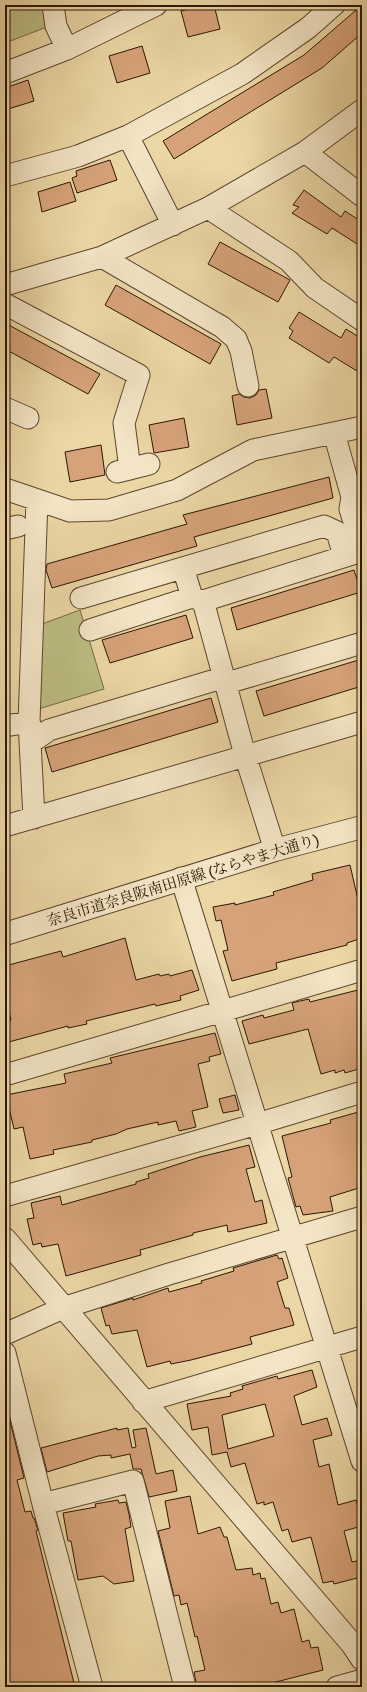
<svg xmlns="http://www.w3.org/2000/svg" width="367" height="1692" font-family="'IM FELL DW Pica','Noto Serif JP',serif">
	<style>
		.green { fill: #bcbc83; stroke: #746944 }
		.building { fill: #d6a279; stroke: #2d1605; fill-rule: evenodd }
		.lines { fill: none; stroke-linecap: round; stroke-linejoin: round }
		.minor-casing { stroke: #5c462d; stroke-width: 23 }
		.tertiary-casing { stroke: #5c462d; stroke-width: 24 }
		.minor { stroke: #f2e4c4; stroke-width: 21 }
		.tertiary { stroke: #f2e4c4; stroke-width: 22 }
		.labels { text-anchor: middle; stroke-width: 3; stroke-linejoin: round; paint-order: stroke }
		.street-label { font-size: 15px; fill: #2d1605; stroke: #f2e4c4 }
	</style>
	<rect width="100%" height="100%" fill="#ebd6a5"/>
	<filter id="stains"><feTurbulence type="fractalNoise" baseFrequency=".005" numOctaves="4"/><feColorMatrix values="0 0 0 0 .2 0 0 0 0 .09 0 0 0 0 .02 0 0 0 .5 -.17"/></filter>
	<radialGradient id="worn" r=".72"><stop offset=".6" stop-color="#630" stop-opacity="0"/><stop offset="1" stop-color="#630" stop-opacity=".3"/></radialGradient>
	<path class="green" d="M5,5H48L52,25L5,43Z
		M80,610L104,689L35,710L39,625Z"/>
	<path class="building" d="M203,5H214L220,29L188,37L181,11Z
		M362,5V33L322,68L174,159L163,141L304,55Z
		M142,46L150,73L117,83L109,56Z
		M28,80L34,101L5,110V88Z
		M110,160L117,180L77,193L72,178L77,176L76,171Z
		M70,182L76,201L42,212L38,192Z
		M304,190L341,217L345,211L362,222V247L332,228L327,234L292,213L299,207L293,205Z
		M220,242L290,280L278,302L208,264Z
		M116,285L221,344L210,364L105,305Z
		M299,312L341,338L346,329L362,339V374L334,357L329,363L289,338L293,331L289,328Z
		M5,323L100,374L88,394L5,349Z
		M266,389L272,418L237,425L232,396L239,394L244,397L250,398L256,395L259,390Z
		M184,418L189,447L154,453L149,425Z
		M101,445L105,475L70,482L65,452Z
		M329,477L333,498L194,537L197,546L52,588L46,570L47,564L187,524L183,515Z
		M354,570L361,592L237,630L231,608Z
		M186,615L193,638L110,663L102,640Z
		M362,659V686L264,716L256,691Z
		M211,698L218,722L52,772L45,748Z
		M350,865L362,917V938L347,943V945L276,963L277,969L232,981L223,951L228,950L221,920L216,921L213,907L235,903V905L274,895L273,892L313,880L312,874Z
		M125,938L136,980L159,974L160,976L169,974L170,976L192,970L199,990L180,996L181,1000L156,1006L155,1004L86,1021L87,1024L68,1028V1026L5,1043V1022L11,1020L5,994V966L61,951L63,957Z
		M362,989V1068L345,1073L344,1070L335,1073V1070L321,1074L308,1029L249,1044L242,1021L263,1015L264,1018L294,1010L292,1003L300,1001L309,999L310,1002Z
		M215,1033L221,1054L209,1057L210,1061L198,1064L208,1107L192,1111L196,1127L179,1131L176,1121L158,1125V1122L127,1129L116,1134L92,1140V1142L53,1150L54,1154L30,1159L23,1127L14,1129L6,1095L66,1083L64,1074L112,1063L110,1058Z
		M235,1095L239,1110L223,1113L219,1099Z
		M362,1111V1187L330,1197L333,1211L303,1215L300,1206L296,1207L288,1178L292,1177L282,1136L331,1123L330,1120Z
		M249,1145L255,1167L246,1169L255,1202L262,1200L267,1223L228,1232L227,1225L193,1233V1235L140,1250L141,1255L66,1276L58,1244L42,1247L41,1243L33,1245L27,1219L34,1218L31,1203L60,1196L62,1205L136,1184V1182L149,1178L148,1174L200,1157Z
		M277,1255L279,1259L282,1258L288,1278L277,1282L285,1308H289L294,1325L250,1337L252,1344L191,1360L171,1364L170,1361L147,1367L137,1330L112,1334L109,1325L106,1326L101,1308L130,1299L133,1298V1300L168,1288L169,1292L202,1283L201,1281L234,1271L233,1268Z
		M312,1370L317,1387L294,1396L302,1425L327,1418L332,1435L313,1440L319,1467L329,1464L338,1505L356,1500L362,1522V1526L344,1531L352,1562L357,1561L361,1577L334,1584L333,1581L323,1583L311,1537L292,1542L288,1529L282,1531L273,1502L264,1505V1502L257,1504L245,1463L231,1467L227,1452L212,1455L208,1427L192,1430L187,1404L231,1396L230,1393L243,1389L242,1386L277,1376L278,1379ZM265,1404L274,1436L228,1449L222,1415Z
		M9,1417L24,1478L17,1480L25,1512L31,1511L33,1518H34L38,1530L36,1531L75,1687H5V1545H9L5,1530V1418Z
		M117,1428V1430L128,1428L132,1448L136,1447L133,1430L146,1428L156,1474L173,1470L177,1491L149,1497L141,1469H133L130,1454L111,1458V1455L98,1456L47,1472L41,1448Z
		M190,1496L198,1534L220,1527L224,1537H227L236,1570L252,1568L253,1575L260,1573L261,1579L265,1578L271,1604L278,1602L281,1613L294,1609L302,1642L309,1640L311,1648L318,1647L323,1670L264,1685V1687H250L249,1684L233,1687H197L194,1672L205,1670L197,1636L195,1637L187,1603L181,1605L179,1595L174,1596L158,1531L170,1528L165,1501Z
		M118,1500L119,1503L126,1502L129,1514L131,1527L125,1529L134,1581L114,1584L103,1576L78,1580L71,1541H68L63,1513L96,1507L95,1504Z"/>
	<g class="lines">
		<g class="minor-casing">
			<path id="minor" d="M53,5L56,26L67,49
				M5,73L67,49L156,5
				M128,136L173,225
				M305,152L362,196
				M5,176L78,156L128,136L242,74L308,28L334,5
				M208,208L289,261L315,288L362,320
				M102,257L222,327L236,339L241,351L248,386
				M5,285L102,257L208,208L305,152L362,110
				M5,304L139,375L124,423L130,469
				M5,408L28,418
				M334,433L352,497L350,509L362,547
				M117,472L149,464
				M5,489L70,511L109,510L177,490L253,450L362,427
				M5,529L18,526
				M183,568L192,597L203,601L245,755L275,850
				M81,598L324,526L337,532L344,556
				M203,601L362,551
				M90,630L192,597
				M227,683L362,643
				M5,726L29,722L36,739L49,730L225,677
				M34,818L29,722L37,500
				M5,826L362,722
				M181,878L362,1461
				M5,1075L362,970
				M5,1196L257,1124L362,1092
				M5,1334L63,1308L169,1274L362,1217
				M5,1353L43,1504L92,1687
				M143,1402L362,1337
				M43,1504L133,1481L185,1687
				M337,1687L362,1680"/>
		</g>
		<g class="tertiary-casing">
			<path id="tertiary" d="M5,934L275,850L362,827
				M5,1239L352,1644L362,1659"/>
		</g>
		<use href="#minor" class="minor"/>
		<use href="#tertiary" class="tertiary"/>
	</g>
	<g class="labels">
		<g class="street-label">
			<text transform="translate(183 880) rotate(-17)" y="5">奈良市道奈良阪南田原線 (ならやま大通り)</text>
		</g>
	</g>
	<rect width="367" height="1692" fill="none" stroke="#ebd6a5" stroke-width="20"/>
	<rect x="6" y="6" width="355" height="1680" fill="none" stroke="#2d1605" stroke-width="2"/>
	<rect x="10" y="10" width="347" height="1672" fill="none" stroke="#2d1605"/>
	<rect width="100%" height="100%" filter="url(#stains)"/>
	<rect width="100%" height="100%" fill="url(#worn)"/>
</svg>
